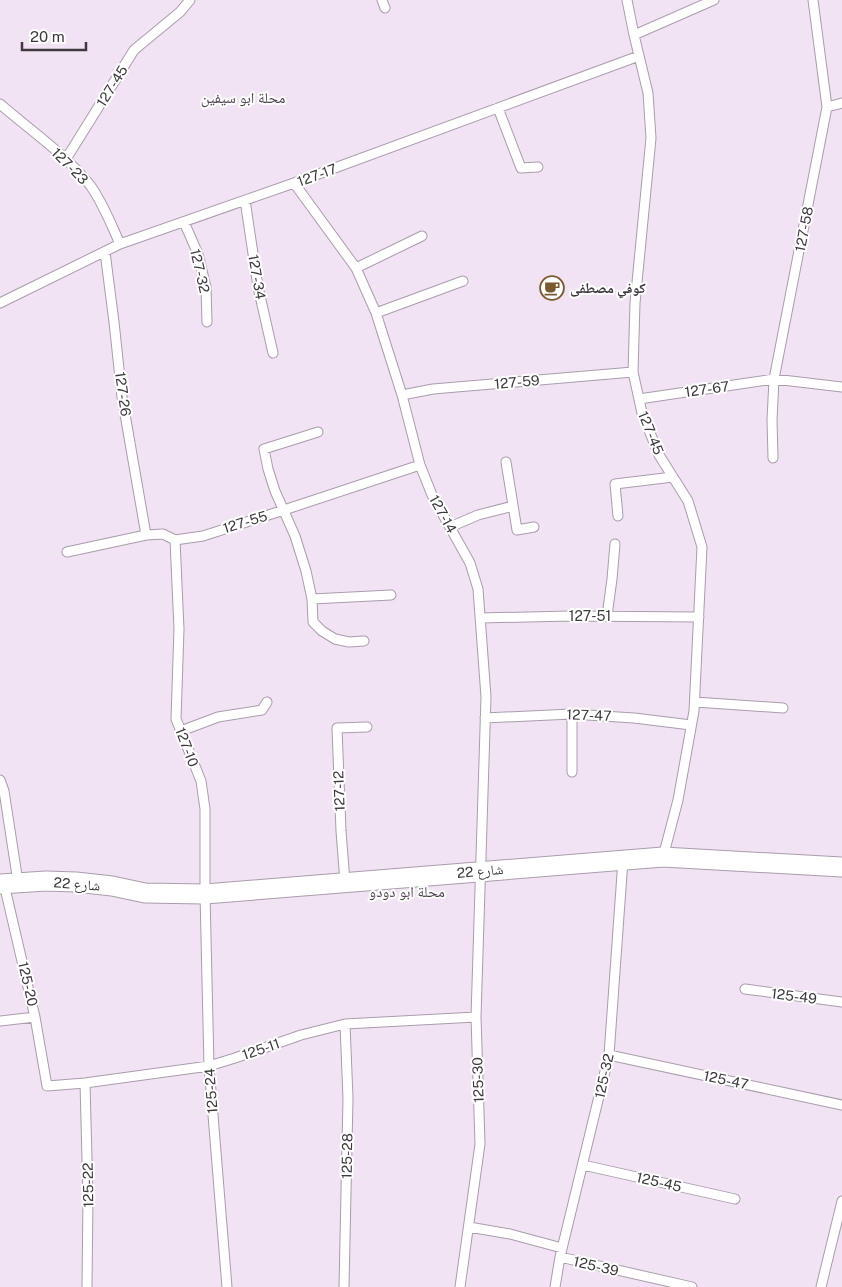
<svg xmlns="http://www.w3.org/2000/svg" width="842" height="1287" font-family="'Public Sans','Noto Naskh Arabic',sans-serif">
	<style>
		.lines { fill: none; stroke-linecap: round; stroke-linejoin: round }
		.service-casing { stroke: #aa9cad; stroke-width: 11 }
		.minor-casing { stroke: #aa9cad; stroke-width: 21 }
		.service { stroke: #fff; stroke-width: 9 }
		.minor { stroke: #fff; stroke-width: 19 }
		.labels { text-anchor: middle; stroke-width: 4; stroke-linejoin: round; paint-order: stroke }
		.street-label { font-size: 14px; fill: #3e383f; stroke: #fff }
		.poi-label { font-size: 14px; font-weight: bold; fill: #3e383f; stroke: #fff; text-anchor: start }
		.neighbourhood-label { font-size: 15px; fill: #514553; stroke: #fff }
	</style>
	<rect width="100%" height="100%" fill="#f2e3f4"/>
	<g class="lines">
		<g class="service-casing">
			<path id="service" d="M382,0L385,8
				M627,0L634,35L648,93L651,138L635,303L633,372L642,413L659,455L688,501L702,547L694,711L678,800L663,857
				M634,35L714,0
				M0,104C30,130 65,154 90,185C103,203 111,224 120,244
				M827,107L842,103
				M498,108L521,168L538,167
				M66,159L134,50L180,12L190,0
				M294,183L356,268L376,313L402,395L420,465L432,495L470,563L478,589L486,697L476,1017L480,1144L460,1287
				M245,200L258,287L273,353
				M184,222L198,254L206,287L207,322
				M105,252L114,322L122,397L146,535
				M356,268L422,236
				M0,303L120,244L294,183L639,56
				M376,313L463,281
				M402,395L433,389L633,372
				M639,399L774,379L842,387
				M318,432L264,449L268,469L275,491L295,536L306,571L312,599L313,622L322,631L335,639L349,642L364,641
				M773,458L772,420L774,379L827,107L813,0
				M506,462L517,530L534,527
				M618,516L615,484L673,477
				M450,527L478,515L513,506
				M175,540L179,629L176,719L201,781L205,809V894L209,1066L227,1287
				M67,552L146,535L163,534L175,540L203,536L284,510L420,465
				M312,599L391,595
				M607,616L612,579L615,544
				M481,618L570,616L699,617
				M695,702L783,708
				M572,714V772
				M485,718L572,714L634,718L691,725
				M181,731L218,717L262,710L267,702
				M0,780L4,791L18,882
				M345,882L341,831L337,728L367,727
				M4,884L35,1017L47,1086L85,1083L209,1066L235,1058L301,1035L345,1024L476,1017
				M745,989L842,1002
				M0,1021L35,1017
				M609,1055L842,1105
				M85,1083L88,1197L87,1287
				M583,1165L735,1199
				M469,1227L510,1234L562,1248
				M560,1257L692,1287
				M344,1287L348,1098L345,1024
				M555,1287L560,1257L609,1055L623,860
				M821,1287L842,1201"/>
		</g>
		<g class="minor-casing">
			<path id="minor" d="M0,884L46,881L76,882L112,886L145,893L205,894L663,857L842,867"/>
		</g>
		<use href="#service" class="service"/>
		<use href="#minor" class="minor"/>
	</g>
	<defs>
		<g id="cafe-ring" transform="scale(1.25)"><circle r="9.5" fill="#fff" stroke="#7a5930" stroke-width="1.5"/><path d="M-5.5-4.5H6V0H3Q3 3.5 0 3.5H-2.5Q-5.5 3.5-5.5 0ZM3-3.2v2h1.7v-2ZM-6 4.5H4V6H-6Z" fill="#7a5930"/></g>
	</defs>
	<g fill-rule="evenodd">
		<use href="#cafe-ring" x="552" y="288"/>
	</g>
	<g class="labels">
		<g class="street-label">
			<text transform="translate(112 86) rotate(-58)" y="5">127-45</text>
			<text transform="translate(70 166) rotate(45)" y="5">127-23</text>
			<text transform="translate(317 175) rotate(-20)" y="5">127-17</text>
			<text transform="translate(804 229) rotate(-79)" y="5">127-58</text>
			<text transform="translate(200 271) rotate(77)" y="5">127-32</text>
			<text transform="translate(257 277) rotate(80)" y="5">127-34</text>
			<text transform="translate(517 382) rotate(-5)" y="5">127-59</text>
			<text transform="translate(707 389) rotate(-8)" y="5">127-67</text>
			<text transform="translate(123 394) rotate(82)" y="5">127-26</text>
			<text transform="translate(651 433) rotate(68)" y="5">127-45</text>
			<text transform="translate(443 514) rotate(61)" y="5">127-14</text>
			<text transform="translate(245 522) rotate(-17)" y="5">127-55</text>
			<text x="590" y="621">127-51</text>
			<text transform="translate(589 715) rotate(2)" y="5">127-47</text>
			<text transform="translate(187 747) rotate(69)" y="5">127-10</text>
			<text transform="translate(339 791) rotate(-92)" y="5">127-12</text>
			<text transform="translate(480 871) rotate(-5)" y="5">شارع 22</text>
			<text transform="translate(77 884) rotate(4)" y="5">شارع 22</text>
			<text transform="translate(28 984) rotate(77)" y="5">125-20</text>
			<text transform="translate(794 996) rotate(7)" y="5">125-49</text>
			<text transform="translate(261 1049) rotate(-19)" y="5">125-11</text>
			<text transform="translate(604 1076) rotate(-78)" y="5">125-32</text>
			<text transform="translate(478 1080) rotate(-92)" y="5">125-30</text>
			<text transform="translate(726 1080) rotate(12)" y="5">125-47</text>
			<text transform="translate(211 1091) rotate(-94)" y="5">125-24</text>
			<text transform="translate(347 1156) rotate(-89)" y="5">125-28</text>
			<text transform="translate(659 1182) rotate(13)" y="5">125-45</text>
			<text transform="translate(88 1185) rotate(-91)" y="5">125-22</text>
			<text transform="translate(596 1266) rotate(13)" y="5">125-39</text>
		</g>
		<g class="poi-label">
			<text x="570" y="293">كوفي مصطفى</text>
		</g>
		<g class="neighbourhood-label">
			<text x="243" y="103">محلة ابو سيفين</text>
			<text x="407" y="897">محلة ابو دودو</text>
		</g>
	</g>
	<path d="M22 42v8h64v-8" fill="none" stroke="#3e383f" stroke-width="2.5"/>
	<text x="30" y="42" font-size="15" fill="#3e383f" stroke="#ffffff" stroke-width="4" paint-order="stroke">20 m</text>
</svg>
